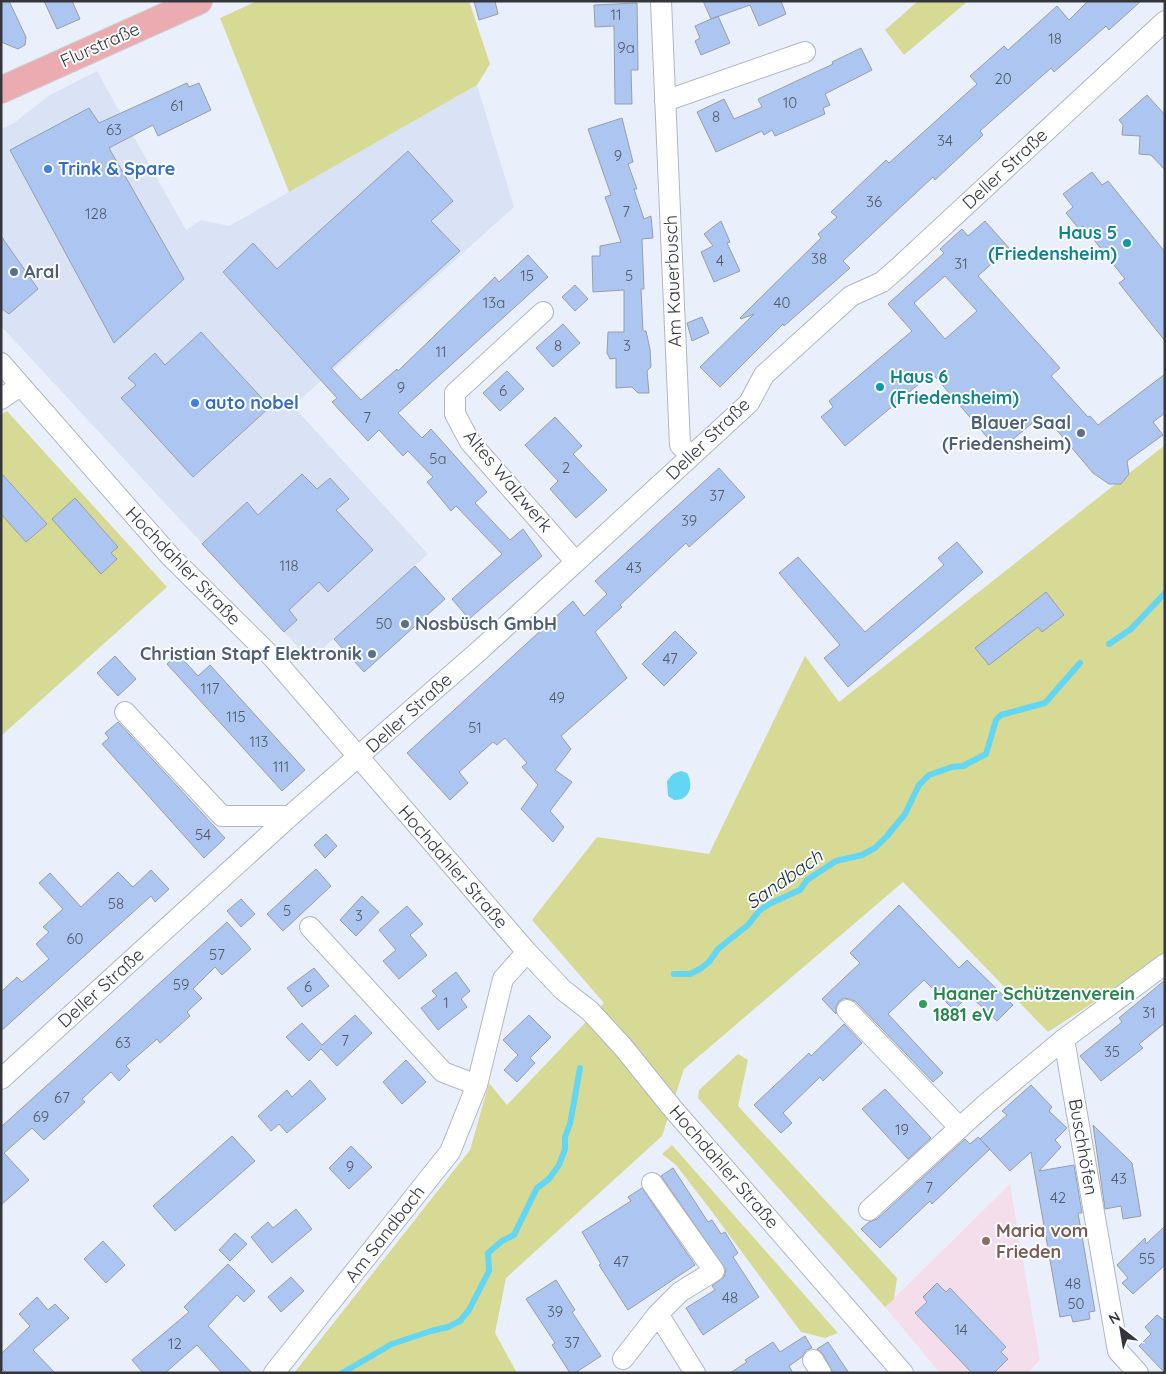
<svg xmlns="http://www.w3.org/2000/svg" width="1166" height="1374" font-family="Quicksand,sans-serif">
	<style>
		.built { fill: #d9e3f5 }
		.education { fill: #f5deeb }
		.green { fill: #d6da95 }
		.water { fill: #63d6f3 }
		.lines { fill: none; stroke-linecap: round; stroke-linejoin: round }
		.stream { stroke: #63d6f3; stroke-width: 6 }
		.building { fill: #adc6f1; stroke: #989ea8; fill-rule: evenodd }
		.minor-casing { stroke: #b1b7c2; stroke-width: 22 }
		.major-casing { stroke: #cecfd0; stroke-width: 28 }
		.minor { stroke: #fff; stroke-width: 20 }
		.major { stroke: #eaacb0; stroke-width: 26 }
		.shop-dot { fill: #3f7fe0; stroke: #fbfdff; stroke-width: 2 }
		.culture-dot { fill: #0f9aa8; stroke: #fbfdff; stroke-width: 2 }
		.service-dot { fill: #5c6f8a; stroke: #fbfdff; stroke-width: 2 }
		.leisure-dot { fill: #2e9e5b; stroke: #fbfdff; stroke-width: 2 }
		.education-dot { fill: #8d6e63; stroke: #fbfdff; stroke-width: 2 }
		.labels { text-anchor: middle; stroke-width: 4; stroke-linejoin: round; paint-order: stroke }
		.number-label { font-size: 15px; fill: #525a68 }
		.street-label { font-size: 18px; fill: #34363b; stroke: #fbfdff }
		.shop-label { font-size: 18px; font-weight: bold; fill: #366cbe; stroke: #fbfdff; text-anchor: start }
		.culture-label { font-size: 18px; font-weight: bold; fill: #0d838f; stroke: #fbfdff; text-anchor: end }
		.service-label { font-size: 18px; font-weight: bold; fill: #4e5e75; stroke: #fbfdff; text-anchor: start }
		.leisure-label { font-size: 18px; font-weight: bold; fill: #27864d; stroke: #fbfdff; text-anchor: start }
		.education-label { font-size: 18px; font-weight: bold; fill: #785e54; stroke: #fbfdff; text-anchor: start }
		.water-label { font-size: 19px; font-style: italic; fill: #1a2e34; stroke: #fbfdff }
	</style>
	<rect width="100%" height="100%" fill="#e9f0fb"/>
	<path class="built" d="M97,71L186,230L201,220L229,226L477,85L514,207L293,406L428,554L310,660L1,326V129L14,123L50,95Z"/>
	<path class="education" d="M1010,1184L1040,1360L1028,1373H940L885,1307Z"/>
	<path class="green" d="M257,1H469L490,64L477,85L289,192L220,18Z
		M918,1H968L904,55L885,30Z
		M7,411L167,587L1,736V414Z
		M1165,445V956L1048,1032L903,882L684,1069L662,1136L506,1278L495,1333L517,1373H294L470,1150L489,1083L507,1105L604,1003L532,920L597,837L709,854L805,656L839,702Z
		M738,1054L748,1060L738,1106L897,1278L894,1299L885,1307L698,1098L699,1090Z
		M672,1145L838,1333L825,1338L801,1332L710,1209L676,1165L662,1154Z"/>
	<path class="water" d="M681,771L687,773C694,784 690,801 674,800L668,796L667,781L673,774Z"/>
	<g class="lines">
		<path class="stream" d="M1109,644L1131,629L1165,593
			M674,974H690L700,969L709,962L718,949L748,925L759,911L769,904L800,890L807,880L836,861L862,855L875,848L887,836L905,814L919,785L929,775L952,767L963,766L986,754L996,720L1001,715L1045,703L1080,663
			M342,1373L392,1344L431,1331L448,1327L460,1321L469,1310L489,1271L488,1253L502,1241L514,1235L537,1188L549,1179L559,1165L565,1149V1137L570,1124L580,1068"/>
	</g>
	<path class="building" d="M1,1H9L26,37L25,45L18,49L1,42Z
		M44,1H72L80,19L57,29Z
		M474,1H495L498,14L479,20Z
		M703,1H781L786,14L759,26L750,5L711,19Z
		M1088,1H1141L1109,30L1106,26L1054,72L1051,68L980,131L983,135L935,180L933,177L843,261L850,268L784,326L783,324L720,387L700,367L754,314L741,319L740,318L821,238L818,234L837,217L831,212L886,160L889,163L977,84L970,76L1004,46L1008,50L1057,6L1069,20Z
		M637,3L638,70H631L632,104H615L614,26L595,27L594,5Z
		M718,16L730,43L701,55L695,41L700,38L695,26Z
		M861,48L872,70L825,94L830,105L823,108L825,114L775,136L772,130L764,135L762,131L716,152L697,112L724,99L734,119L762,107L758,99L833,64L832,62Z
		M187,83L189,87L199,83L211,110L158,136L153,125L109,148L184,279L114,343L10,150L89,108L99,123Z
		M1147,95L1165,115V170L1151,155L1139,154L1140,136L1122,135L1123,125L1119,120Z
		M622,118L633,162L628,164L637,189H634L644,219L651,216L653,238L642,239L644,289H641L643,331H646L650,349L651,367L647,371L649,393H638L632,387L616,388V358L610,359L607,353L608,332H624V290L593,292L592,256H600V246L621,242L605,197L611,195L588,129Z
		M408,151L453,201L431,221L460,251L331,368L361,400L397,369L398,371L495,277L499,282L528,255L548,277L398,413L422,438L431,429L487,492L475,503L510,540L523,529L542,556L469,619L452,599L502,554L456,506L451,511L427,482L433,477L408,451L403,456L379,430L368,441L332,402L337,398L223,272L253,243L277,269Z
		M1092,172L1102,185L1108,181L1165,252V341L1119,283L1125,279L1083,226L1079,229L1066,213L1073,207L1063,194Z
		M721,221L730,242L727,243L740,271L714,282L701,252L713,246L704,234Z
		M985,221L1009,248L978,276L1060,368L1051,376L1088,417L1090,416L1098,425L1165,374V413L1153,422L1163,435L1127,461L1129,474L1121,484H1109L1093,473L1050,422L1044,427L1037,419L999,451L932,373L845,446L821,417L833,407L829,401L912,331L888,304L944,253L940,249L962,229L968,236ZM945,276L977,311L945,339L914,303Z
		M1,236L38,289L9,314L1,308Z
		M575,285L588,299L575,311L562,297Z
		M702,317L709,333L692,341L687,323Z
		M563,324L580,343L553,367L536,348Z
		M201,332L270,407L193,477L121,398L136,385L128,378L155,353L165,365Z
		M507,371L524,389L500,411L483,393Z
		M555,417L582,446L573,454L607,490L576,518L550,489L558,481L525,445Z
		M719,468L745,497L689,547L686,543L620,605L622,607L595,632L627,678L561,736L571,749L555,770L572,782L550,811L564,827L553,842L521,809L538,785L522,767L527,763L505,738L497,745L493,742L459,772L468,783L450,800L407,753L573,601L584,616L607,594L595,581Z
		M1,473L47,524L26,542L1,514Z
		M302,474L317,489L330,478L349,499L336,510L373,550L328,592L319,582L289,610L297,620L284,632L202,544L247,502L258,515Z
		M75,498L118,547L111,553L117,559L101,574L52,519Z
		M957,542L983,572L848,687L824,658L840,645L779,573L798,557L865,632L944,565L938,558Z
		M415,566L445,599L364,672L334,639Z
		M1046,592L1064,615L1042,632L1038,627L989,665L975,648Z
		M675,631L697,653L664,686L642,664Z
		M178,654L198,676L210,665L305,770L282,791L167,664Z
		M115,656L136,679L118,696L97,673Z
		M118,722L225,838L204,858L102,744L109,738L105,733Z
		M326,834L337,846L325,858L314,845Z
		M316,869L331,886L283,931L267,914Z
		M151,870L169,889L155,902L151,896L1,1031V992L17,977L22,982L49,959L36,944L49,932L43,927L63,909L39,883L50,873L81,907L118,872L133,887Z
		M362,896L379,912L356,936L340,920Z
		M241,899L255,914L241,927L227,911Z
		M899,905L959,968L967,960L1013,1005L997,1021L969,995L954,1010L924,980L888,1014L943,1073L933,1082L855,1001L845,998L839,1001L836,1007V1014L822,999L860,963L850,953Z
		M407,906L423,924L410,935L427,955L399,979L383,961L396,950L379,930Z
		M227,922L251,949L222,975L215,967L193,989L202,998L187,1012L190,1016L160,1043L157,1039L126,1066L130,1070L119,1081L111,1072L82,1099L85,1102L44,1140L32,1128L4,1153L29,1180L1,1205V1127Z
		M314,968L329,986L302,1007L287,988Z
		M456,972L470,991L461,999L467,1007L438,1030L421,1008L437,996L432,991Z
		M1165,980V1023L1139,1044L1143,1048L1101,1081L1080,1056L1122,1022L1119,1018Z
		M355,1015L372,1033L337,1066L321,1049L309,1061L286,1037L302,1023L322,1045Z
		M529,1015L551,1037L530,1058L535,1063L517,1082L504,1070L518,1055L503,1040Z
		M844,1024L862,1043L823,1081L820,1077L783,1113L792,1123L781,1133L754,1105L809,1053L811,1056Z
		M406,1060L426,1082L402,1104L383,1082Z
		M310,1080L326,1099L287,1133L279,1124L271,1131L258,1116L287,1090L292,1097Z
		M1031,1085L1052,1107L1049,1111L1067,1128L1055,1140L1061,1147L1039,1171L1074,1165L1082,1213H1078L1095,1311L1089,1312L1090,1319L1073,1322L1071,1315L1060,1317L1031,1152L1010,1171L980,1139L1007,1115L1002,1111Z
		M885,1089L931,1138L908,1159L862,1109Z
		M1093,1125L1132,1163L1141,1216L1123,1219L1121,1206L1105,1209Z
		M232,1136L255,1161L175,1231L153,1206Z
		M978,1137L990,1149L932,1204L930,1201L880,1248L861,1229L869,1222L877,1219L965,1139L970,1144Z
		M351,1146L372,1167L349,1189L329,1168Z
		M673,1168L708,1222L712,1220L721,1234L725,1232L738,1253L733,1257L759,1297L703,1335L686,1308L715,1290L712,1286L724,1277L726,1270L661,1176Z
		M642,1188L695,1265L628,1310L599,1265L601,1264L582,1232L631,1201L628,1197Z
		M296,1209L312,1229L272,1263L251,1237L268,1222L273,1228Z
		M1165,1226V1265L1133,1294L1122,1283L1128,1278L1117,1265L1145,1238L1146,1244Z
		M235,1233L247,1244L230,1261L219,1250Z
		M103,1241L125,1265L106,1283L84,1259Z
		M228,1264L255,1291L244,1302L237,1295L208,1326L252,1373H222L197,1345L165,1373H143L132,1360L189,1312L184,1307Z
		M291,1277L304,1291L281,1312L268,1297Z
		M556,1280L575,1310L572,1312L601,1356L575,1373H570L552,1345L555,1343L526,1299Z
		M937,1283L946,1292L950,1288L1006,1347L1001,1352L1008,1359L994,1373H972L915,1313L927,1302L923,1297Z
		M37,1297L48,1310L55,1304L69,1318L33,1350L55,1373H6L1,1368V1354L30,1326L19,1314Z
		M1157,1315L1165,1321V1373L1139,1346L1151,1334L1145,1327Z
		M805,1336L812,1348L806,1350L802,1357L789,1366L793,1373H730L747,1362L745,1360L773,1342L780,1352Z
		M828,1342L849,1373H833L823,1354L817,1349Z"/>
	<g class="lines">
		<g class="minor-casing">
			<path id="minor" d="M661,1L680,445L691,456
				M665,101L805,52
				M543,312L455,393V414L470,442L576,562
				M1,363L170,556L274,659L527,952L563,990L590,1011L623,1047L673,1109L903,1373
				M1,399L20,386
				M125,712L222,816H290
				M310,927L443,1072L477,1085
				M847,1010L960,1128
				M1064,1039L1118,1351L1138,1373
				M1,1079L290,816L480,650L749,403L764,375L851,296L882,282L898,268L1165,21
				M869,1210L986,1104L1064,1039L1165,964
				M658,1314L695,1373
				M623,1359L658,1314L680,1292L714,1271L652,1183
				M813,1360L821,1373
				M274,1373L450,1152L477,1085L503,979L527,952"/>
		</g>
		<g class="major-casing">
			<path id="major" d="M1,90L199,1"/>
		</g>
		<use href="#minor" class="minor"/>
		<use href="#major" class="major"/>
	</g>
	<g class="shop-dot">
		<circle cx="48" cy="169" r="5"/>
		<circle cx="195" cy="403" r="5"/>
	</g>
	<g class="culture-dot">
		<circle cx="1127" cy="243" r="5"/>
		<circle cx="880" cy="387" r="5"/>
	</g>
	<g class="service-dot">
		<circle cx="14" cy="272" r="5"/>
		<circle cx="1081" cy="433" r="5"/>
		<circle cx="405" cy="624" r="5"/>
		<circle cx="372" cy="654" r="5"/>
	</g>
	<circle class="leisure-dot" cx="923" cy="1004" r="5"/>
	<circle class="education-dot" cx="986" cy="1241" r="5"/>
	<g class="labels">
		<g class="number-label">
			<text x="616" y="20">11</text>
			<text x="1055" y="44">18</text>
			<text x="626" y="53">9a</text>
			<text x="1003" y="84">20</text>
			<text x="790" y="108">10</text>
			<text x="177" y="111">61</text>
			<text x="716" y="122">8</text>
			<text x="114" y="135">63</text>
			<text x="945" y="146">34</text>
			<text x="618" y="161">9</text>
			<text x="874" y="207">36</text>
			<text x="626" y="217">7</text>
			<text x="96" y="219">128</text>
			<text x="819" y="264">38</text>
			<text x="720" y="266">4</text>
			<text x="961" y="269">31</text>
			<text x="527" y="281">15</text>
			<text x="629" y="281">5</text>
			<text x="494" y="308">13a</text>
			<text x="782" y="308">40</text>
			<text x="558" y="351">8</text>
			<text x="627" y="351">3</text>
			<text x="441" y="357">11</text>
			<text x="401" y="393">9</text>
			<text x="503" y="396">6</text>
			<text x="367" y="423">7</text>
			<text x="438" y="464">5a</text>
			<text x="566" y="473">2</text>
			<text x="717" y="501">37</text>
			<text x="689" y="526">39</text>
			<text x="289" y="571">118</text>
			<text x="634" y="573">43</text>
			<text x="384" y="629">50</text>
			<text x="670" y="664">47</text>
			<text x="210" y="694">117</text>
			<text x="557" y="703">49</text>
			<text x="236" y="722">115</text>
			<text x="475" y="733">51</text>
			<text x="259" y="747">113</text>
			<text x="281" y="772">111</text>
			<text x="203" y="840">54</text>
			<text x="116" y="909">58</text>
			<text x="287" y="916">5</text>
			<text x="359" y="921">3</text>
			<text x="75" y="944">60</text>
			<text x="217" y="960">57</text>
			<text x="181" y="990">59</text>
			<text x="308" y="992">6</text>
			<text x="446" y="1008">1</text>
			<text x="1149" y="1018">31</text>
			<text x="345" y="1046">7</text>
			<text x="123" y="1048">63</text>
			<text x="1112" y="1057">35</text>
			<text x="62" y="1103">67</text>
			<text x="41" y="1122">69</text>
			<text x="902" y="1135">19</text>
			<text x="350" y="1172">9</text>
			<text x="1119" y="1184">43</text>
			<text x="929" y="1193">7</text>
			<text x="1058" y="1203">42</text>
			<text x="1147" y="1264">55</text>
			<text x="621" y="1267">47</text>
			<text x="1073" y="1289">48</text>
			<text x="730" y="1303">48</text>
			<text x="1076" y="1309">50</text>
			<text x="555" y="1317">39</text>
			<text x="961" y="1335">14</text>
			<text x="572" y="1348">37</text>
			<text x="175" y="1349">12</text>
		</g>
		<g class="street-label">
			<text transform="translate(100 45) rotate(-24)" y="6">Flurstraße</text>
			<text transform="translate(1005 169) rotate(-43)" y="6">Deller Straße</text>
			<text transform="translate(673 281) rotate(-92)" y="6">Am Kauerbusch</text>
			<text transform="translate(708 439) rotate(-44)" y="6">Deller Straße</text>
			<text transform="translate(508 481) rotate(50)" y="6">Altes Walzwerk</text>
			<text transform="translate(183 566) rotate(46)" y="6">Hochdahler Straße</text>
			<text transform="translate(409 713) rotate(-42)" y="6">Deller Straße</text>
			<text transform="translate(453 867) rotate(49)" y="6">Hochdahler Straße</text>
			<text transform="translate(101 988) rotate(-42)" y="6">Deller Straße</text>
			<text transform="translate(1083 1147) rotate(80)" y="6">Buschhöfen</text>
			<text transform="translate(724 1167) rotate(49)" y="6">Hochdahler Straße</text>
			<text transform="translate(385 1234) rotate(-52)" y="6">Am Sandbach</text>
		</g>
		<g class="shop-label">
			<text x="58" y="175">Trink &amp; Spare</text>
			<text x="205" y="409">auto nobel</text>
		</g>
		<g class="culture-label">
			<text x="1117" y="239">Haus 5<tspan x="1117" dy="21">(Friedensheim)</tspan></text>
			<text x="890" y="383" text-anchor="start">Haus 6<tspan x="890" dy="21">(Friedensheim)</tspan></text>
		</g>
		<g class="service-label">
			<text x="24" y="278">Aral</text>
			<text x="1071" y="429" text-anchor="end">Blauer Saal<tspan x="1071" dy="21">(Friedensheim)</tspan></text>
			<text x="415" y="630">Nosbüsch GmbH</text>
			<text x="362" y="660" text-anchor="end">Christian Stapf Elektronik</text>
		</g>
		<g class="leisure-label">
			<text x="933" y="1000">Haaner Schützenverein<tspan x="933" dy="21">1881 eV</tspan></text>
		</g>
		<g class="education-label">
			<text x="996" y="1237">Maria vom<tspan x="996" dy="21">Frieden</tspan></text>
		</g>
		<g class="water-label">
			<text transform="translate(784 879) rotate(-35)" y="7">Sandbach</text>
		</g>
	</g>
	<rect width="1166" height="1374" fill="none" stroke="#34363b" stroke-width="5"/>
	<g transform="translate(1121 1329) rotate(329)" stroke="#fbfdff" stroke-width="4" paint-order="stroke">
	<path d="M0-4L9 19L0 12L-9 19Z" fill="#34363b"/>
	<text y="-8" font-size="14" font-weight="bold" text-anchor="middle" fill="#34363b">N</text>
	</g>
</svg>
